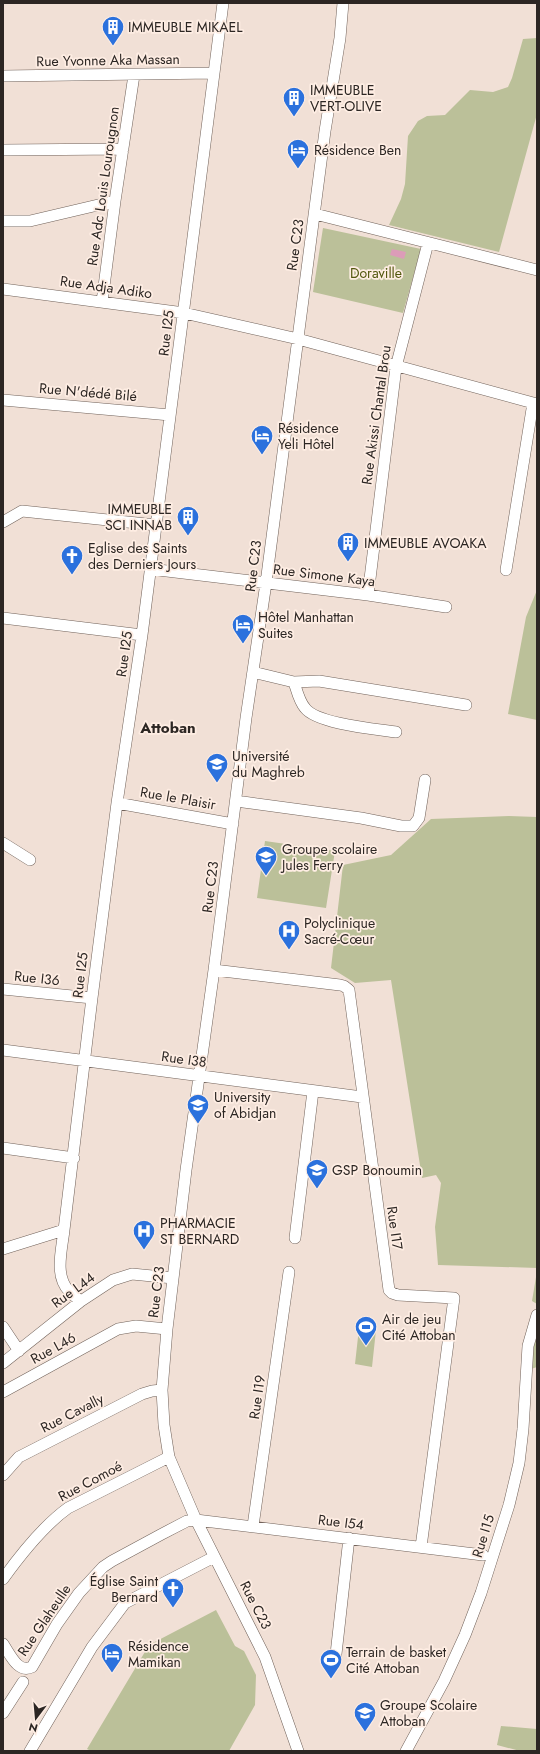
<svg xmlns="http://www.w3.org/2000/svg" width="540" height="1754" font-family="Jost,sans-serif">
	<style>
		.green { fill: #bbc099 }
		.water { fill: #dc9cb8 }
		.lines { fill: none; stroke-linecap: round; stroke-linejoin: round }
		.minor-casing { stroke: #71625a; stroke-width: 12 }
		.minor { stroke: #fff; stroke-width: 11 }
		.labels { text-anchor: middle; stroke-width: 3.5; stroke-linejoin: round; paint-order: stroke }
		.poi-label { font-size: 14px; fill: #2c2623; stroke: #feede3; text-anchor: start }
		.street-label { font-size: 14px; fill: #2c2623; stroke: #feede3 }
		.park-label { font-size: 14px; fill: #52570e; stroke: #feede3 }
		.neighbourhood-label { font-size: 15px; font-weight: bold; fill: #2c2623; stroke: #feede3 }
	</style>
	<rect width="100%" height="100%" fill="#f1e0d6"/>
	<path class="green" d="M537,38V114L499,252L389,225L401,199L405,184L408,136L418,121L427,116L445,115L470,90L493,92L508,87L512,78L523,39Z
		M323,228L421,249L403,313L313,292Z
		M537,590V720L508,714L526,617Z
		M509,816L537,817V1268L438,1265L435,1227L441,1183L436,1175L422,1178L391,980L355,983L331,968L343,865L391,855L431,819Z
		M265,841L335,851L326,908L257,898Z
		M537,1271V1304L532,1301Z
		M359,1328L376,1330L372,1367L355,1364Z
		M537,1328V1367L528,1370Z
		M216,1610L235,1646L244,1651L256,1675L255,1705L229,1751H91L87,1749L149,1645Z
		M501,1726L537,1729V1751H520L497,1745Z"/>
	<path class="water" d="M392,249L406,252L404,259L390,255Z"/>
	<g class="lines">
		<g class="minor-casing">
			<path id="minor" d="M3,76L213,73
				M3,150L123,149
				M315,214L537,270
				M3,221H30L115,201
				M3,289L184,313L298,339L537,404
				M102,302L115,201L134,75
				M3,400L170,415
				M3,522L22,511L156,525
				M150,569L368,595L446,607
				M506,570L533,403
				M368,595L396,367L428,243
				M3,618L142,635
				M253,672L294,682L319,681L466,705
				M294,682C297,691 299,701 305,708C317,724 376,729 396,732
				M236,801L361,818L401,826H413L419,818L425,780
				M117,803L233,824
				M3,843L30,860
				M214,970L340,985L344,986L349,990L389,1290L392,1293L398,1295L454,1298L421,1547
				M3,989L92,998
				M3,1050L362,1097
				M3,1148L74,1158
				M295,1238L313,1091
				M3,1249L64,1230
				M81,1301C77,1298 72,1295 69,1291C54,1276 62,1249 64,1230L92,998L117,803L142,635L223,3
				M3,1327L19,1351
				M3,1363L81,1301L113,1280L132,1274L173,1278
				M3,1392L118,1329L136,1326L167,1329
				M3,1475L19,1457L142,1394L152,1391L162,1390
				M253,1526L289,1272
				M3,1579C21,1554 43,1526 68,1508L169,1457
				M3,1644C10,1654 18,1674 32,1667L57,1624L79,1593L103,1567L112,1561L162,1534L187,1521L196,1520L483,1555
				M335,1663L349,1538
				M3,1713L23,1682
				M30,1751L92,1647L125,1603L214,1557
				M298,1751L265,1657L196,1520L169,1457L164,1425L162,1390L167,1329L186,1170L214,970L246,718L266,583L325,131L340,38L343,3
				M406,1751L444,1681L465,1635L481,1593L509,1505L519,1463L523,1429L528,1346L537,1315"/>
		</g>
		<use href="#minor" class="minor"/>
	</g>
	<defs>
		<g id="building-pin" transform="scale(1.15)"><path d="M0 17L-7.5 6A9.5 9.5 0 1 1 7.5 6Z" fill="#2b71dd" stroke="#feede3"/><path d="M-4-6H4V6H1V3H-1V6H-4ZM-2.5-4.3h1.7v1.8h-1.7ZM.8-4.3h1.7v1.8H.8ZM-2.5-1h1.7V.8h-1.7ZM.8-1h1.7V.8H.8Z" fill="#fff"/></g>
		<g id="hotel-pin" transform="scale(1.15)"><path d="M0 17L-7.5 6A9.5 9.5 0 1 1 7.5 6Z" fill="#2b71dd" stroke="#feede3"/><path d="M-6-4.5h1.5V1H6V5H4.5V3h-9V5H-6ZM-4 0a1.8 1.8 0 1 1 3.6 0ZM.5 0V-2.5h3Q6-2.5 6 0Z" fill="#fff"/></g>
		<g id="church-pin" transform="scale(1.15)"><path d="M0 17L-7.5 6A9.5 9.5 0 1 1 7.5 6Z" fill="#2b71dd" stroke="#feede3"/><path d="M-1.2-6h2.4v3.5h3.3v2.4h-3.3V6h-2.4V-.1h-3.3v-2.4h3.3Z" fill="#fff"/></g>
		<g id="university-pin" transform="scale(1.15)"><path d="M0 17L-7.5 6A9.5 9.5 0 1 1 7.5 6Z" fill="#2b71dd" stroke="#feede3"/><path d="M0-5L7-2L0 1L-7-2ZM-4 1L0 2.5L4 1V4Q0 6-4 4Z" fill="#fff"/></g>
		<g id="school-pin" transform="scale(1.15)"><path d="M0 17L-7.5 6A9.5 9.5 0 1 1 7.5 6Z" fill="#2b71dd" stroke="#feede3"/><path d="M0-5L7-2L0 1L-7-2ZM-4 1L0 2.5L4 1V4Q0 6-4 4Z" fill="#fff"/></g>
		<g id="hospital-pin" transform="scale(1.15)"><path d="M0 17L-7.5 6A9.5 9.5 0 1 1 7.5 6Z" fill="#2b71dd" stroke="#feede3"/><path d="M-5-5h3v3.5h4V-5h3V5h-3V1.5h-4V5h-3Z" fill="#fff"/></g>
		<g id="stadium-pin" transform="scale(1.15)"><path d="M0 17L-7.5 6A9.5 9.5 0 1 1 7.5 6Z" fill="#2b71dd" stroke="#feede3"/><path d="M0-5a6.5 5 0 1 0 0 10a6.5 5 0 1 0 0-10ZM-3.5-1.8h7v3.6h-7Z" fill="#fff"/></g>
	</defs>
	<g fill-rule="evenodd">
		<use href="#building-pin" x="113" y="27"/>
		<use href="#building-pin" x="294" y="98"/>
		<use href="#hotel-pin" x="298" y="150"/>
		<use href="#hotel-pin" x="262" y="436"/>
		<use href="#building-pin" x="188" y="517"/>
		<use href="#building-pin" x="348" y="543"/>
		<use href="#church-pin" x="72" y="556"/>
		<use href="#hotel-pin" x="243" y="625"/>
		<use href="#university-pin" x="217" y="764"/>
		<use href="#school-pin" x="266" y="857"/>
		<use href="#hospital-pin" x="289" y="931"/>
		<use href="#university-pin" x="198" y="1105"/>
		<use href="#school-pin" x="317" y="1170"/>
		<use href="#hospital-pin" x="144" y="1231"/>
		<use href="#stadium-pin" x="366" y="1327"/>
		<use href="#church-pin" x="173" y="1589"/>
		<use href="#hotel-pin" x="112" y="1654"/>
		<use href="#stadium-pin" x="331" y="1660"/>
		<use href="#school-pin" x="365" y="1713"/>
	</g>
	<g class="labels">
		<g class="poi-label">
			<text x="128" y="32">IMMEUBLE MIKAEL</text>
			<text x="310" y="95">IMMEUBLE<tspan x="310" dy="16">VERT-OLIVE</tspan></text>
			<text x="314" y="155">Résidence Ben</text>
			<text x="278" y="433">Résidence<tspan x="278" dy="16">Yeli Hôtel</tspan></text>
			<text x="172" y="514" text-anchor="end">IMMEUBLE<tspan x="172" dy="16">SCI INNAB</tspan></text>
			<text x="364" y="548">IMMEUBLE AVOAKA</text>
			<text x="88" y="553">Eglise des Saints<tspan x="88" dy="16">des Derniers Jours</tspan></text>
			<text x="258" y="622">Hôtel Manhattan<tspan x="258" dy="16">Suites</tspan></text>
			<text x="232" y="761">Université<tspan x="232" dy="16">du Maghreb</tspan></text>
			<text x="282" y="854">Groupe scolaire<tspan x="282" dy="16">Jules Ferry</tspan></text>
			<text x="304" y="928">Polyclinique<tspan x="304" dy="16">Sacré-Cœur</tspan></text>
			<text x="214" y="1102">University<tspan x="214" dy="16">of Abidjan</tspan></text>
			<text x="332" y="1175">GSP Bonoumin</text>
			<text x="160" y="1228">PHARMACIE<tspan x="160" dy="16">ST BERNARD</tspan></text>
			<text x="382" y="1324">Air de jeu<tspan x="382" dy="16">Cité Attoban</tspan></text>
			<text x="158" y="1586" text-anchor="end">Église Saint<tspan x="158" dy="16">Bernard</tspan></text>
			<text x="128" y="1651">Résidence<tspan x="128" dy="16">Mamikan</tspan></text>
			<text x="346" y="1657">Terrain de basket<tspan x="346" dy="16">Cité Attoban</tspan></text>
			<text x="380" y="1710">Groupe Scolaire<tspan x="380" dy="16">Attoban</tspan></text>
		</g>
		<g class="street-label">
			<text transform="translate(108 60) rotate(-1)" y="5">Rue Yvonne Aka Massan</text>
			<text transform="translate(103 186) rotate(-82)" y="5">Rue Adc Louis Lourougnon</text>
			<text transform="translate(295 245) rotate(-82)" y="5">Rue C23</text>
			<text transform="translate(106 287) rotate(8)" y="5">Rue Adja Adiko</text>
			<text transform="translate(166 333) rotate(-83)" y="5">Rue I25</text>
			<text transform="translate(88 392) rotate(5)" y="5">Rue N'dédé Bilé</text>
			<text transform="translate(376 415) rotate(-82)" y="5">Rue Akissi Chantal Brou</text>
			<text transform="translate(253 566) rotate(-83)" y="5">Rue C23</text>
			<text transform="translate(324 575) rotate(7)" y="5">Rue Simone Kaya</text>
			<text transform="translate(124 654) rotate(-82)" y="5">Rue I25</text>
			<text transform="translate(178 798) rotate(10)" y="5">Rue le Plaisir</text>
			<text transform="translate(210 887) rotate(-83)" y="5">Rue C23</text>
			<text transform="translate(80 975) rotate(-83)" y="5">Rue I25</text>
			<text transform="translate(37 978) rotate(6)" y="5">Rue I36</text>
			<text transform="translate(184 1059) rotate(8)" y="5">Rue I38</text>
			<text transform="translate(395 1228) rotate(82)" y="5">Rue I17</text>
			<text transform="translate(73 1290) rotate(-36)" y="5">Rue L44</text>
			<text transform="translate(156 1292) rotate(-83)" y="5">Rue C23</text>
			<text transform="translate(53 1348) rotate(-29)" y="5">Rue L46</text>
			<text transform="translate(257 1397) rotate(-82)" y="5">Rue I19</text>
			<text transform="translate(72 1413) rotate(-27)" y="5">Rue Cavally</text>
			<text transform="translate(90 1481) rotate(-28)" y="5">Rue Comoé</text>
			<text transform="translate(341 1522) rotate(7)" y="5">Rue I54</text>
			<text transform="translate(483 1536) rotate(-73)" y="5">Rue I15</text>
			<text transform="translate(256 1605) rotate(63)" y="5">Rue C23</text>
			<text transform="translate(44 1620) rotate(-56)" y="5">Rue Glaheulle</text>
		</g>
		<g class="park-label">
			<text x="376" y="278">Doraville</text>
		</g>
		<g class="neighbourhood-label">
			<text x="168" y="733">Attoban</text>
		</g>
	</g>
	<rect width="540" height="1754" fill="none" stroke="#2c2623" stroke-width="8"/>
	<g transform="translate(36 1718) rotate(196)" stroke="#feede3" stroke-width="3" paint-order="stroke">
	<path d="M0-3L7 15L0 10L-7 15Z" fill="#2c2623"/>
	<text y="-6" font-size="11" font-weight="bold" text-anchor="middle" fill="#2c2623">N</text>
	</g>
</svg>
